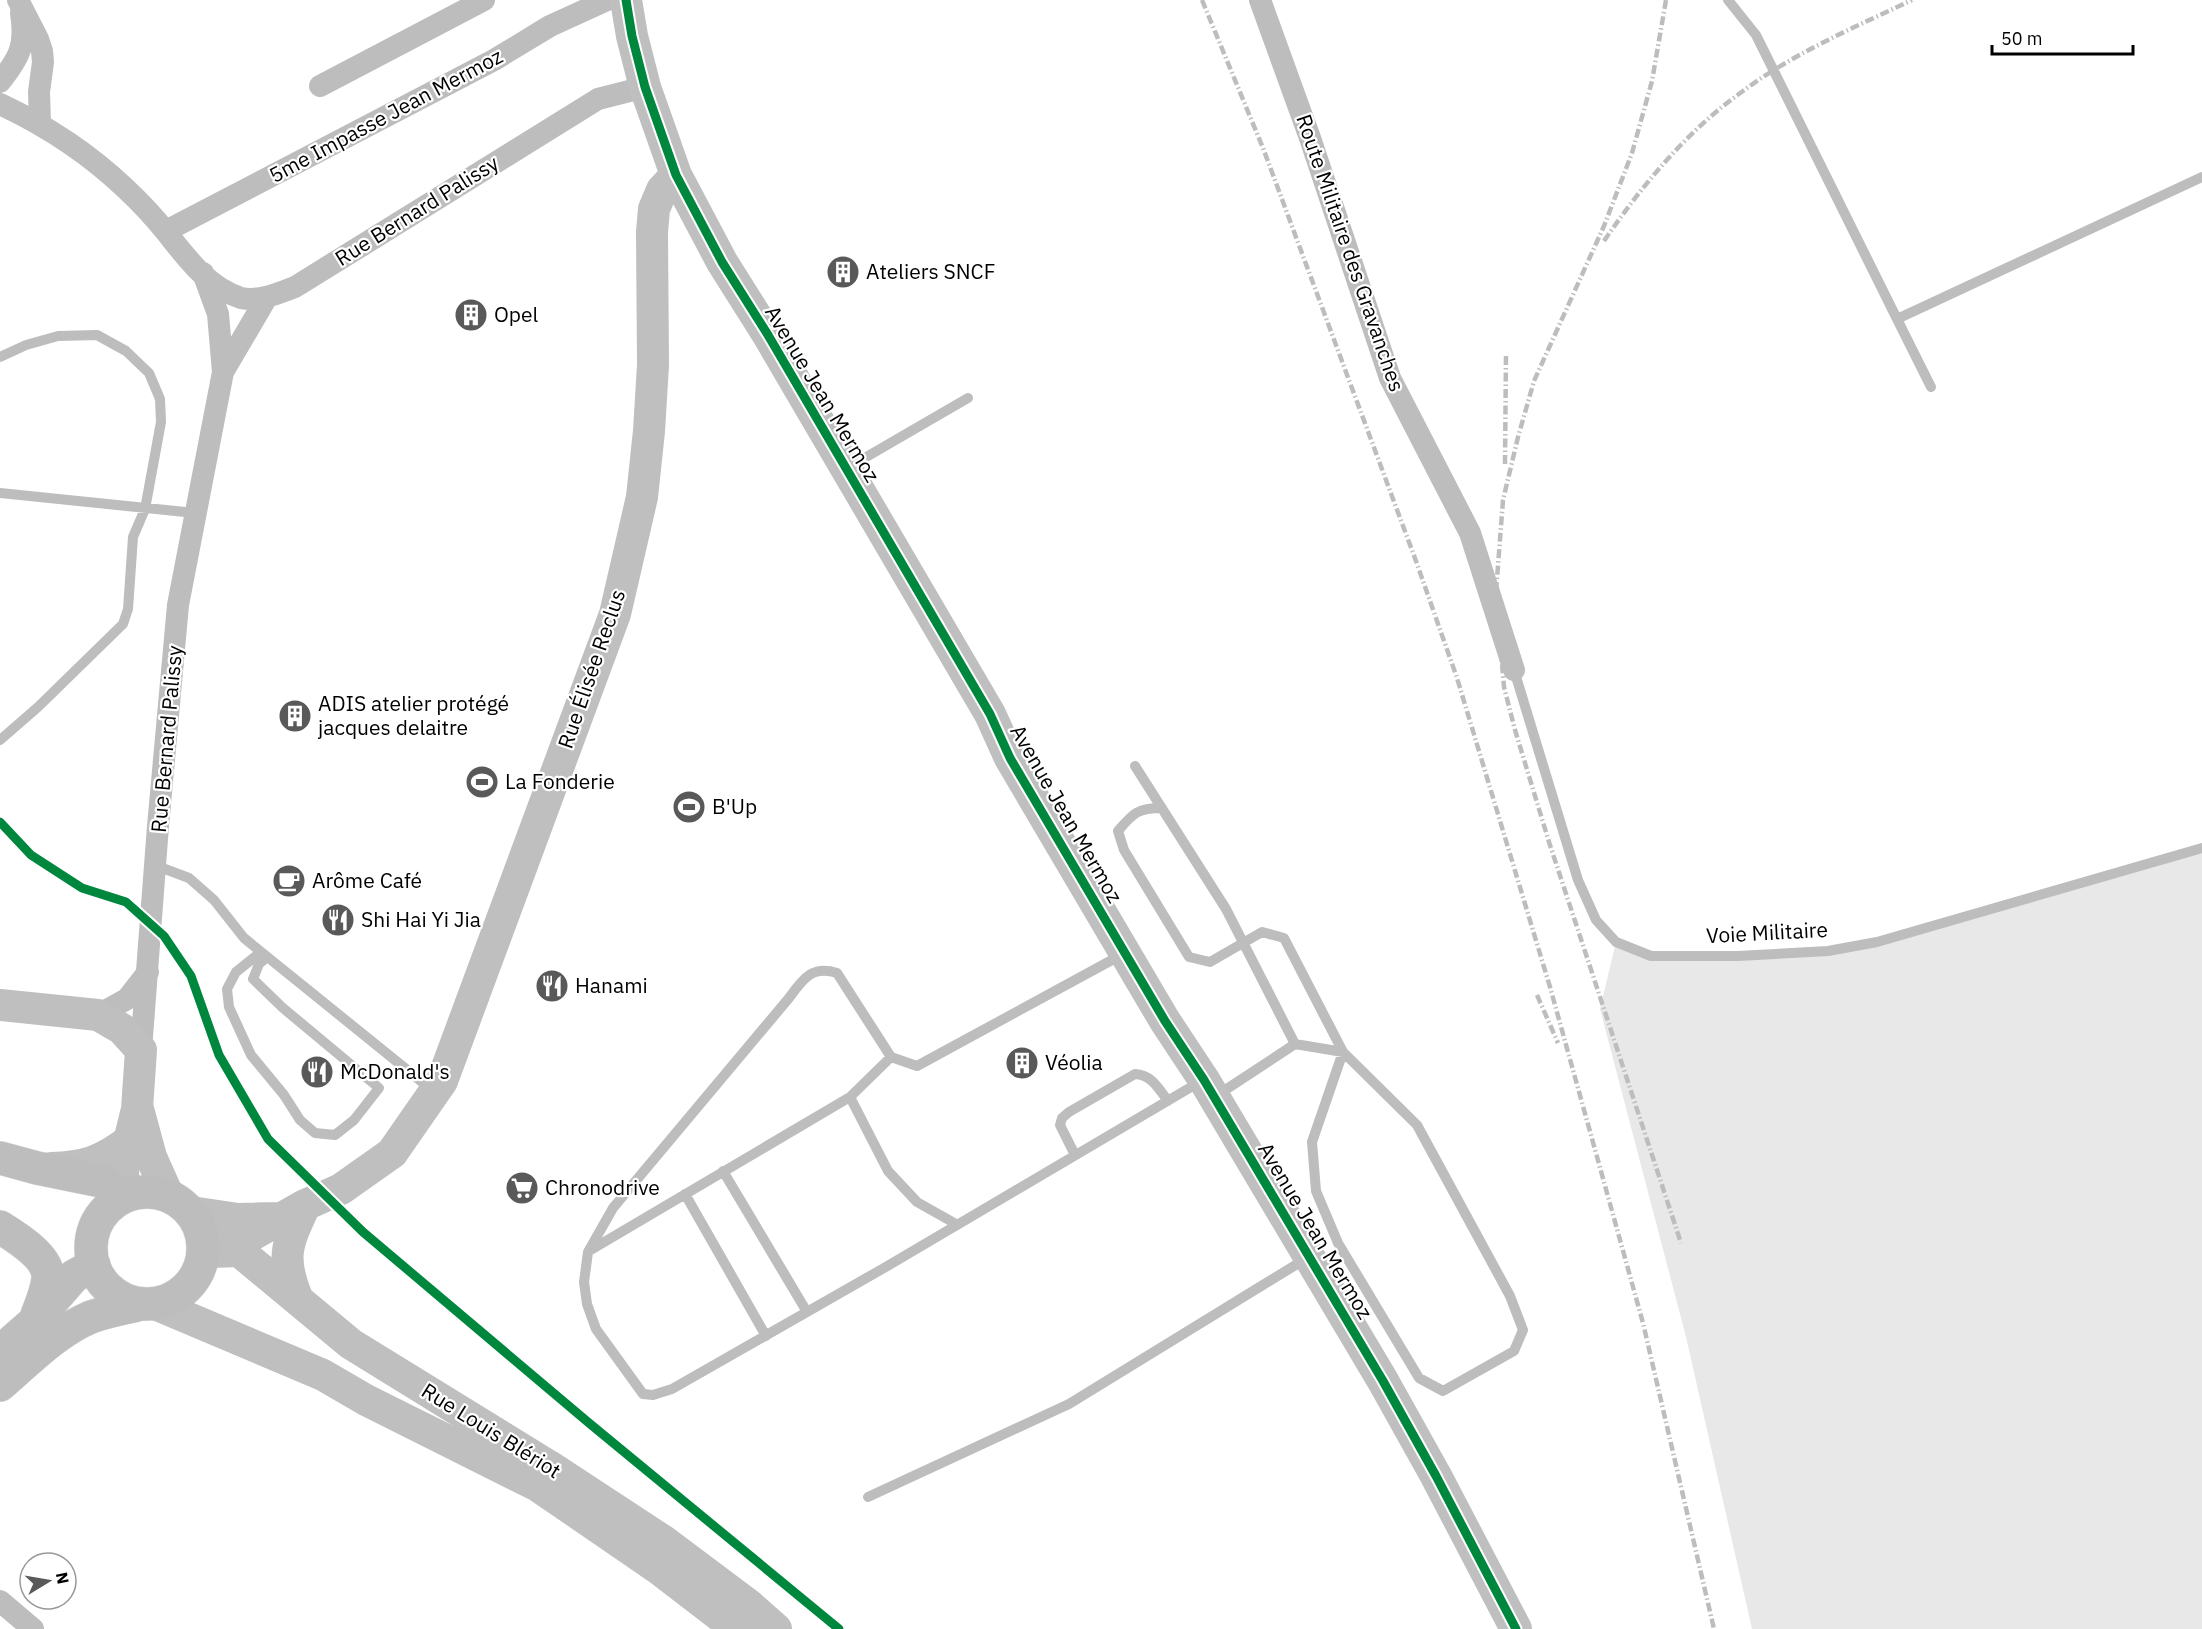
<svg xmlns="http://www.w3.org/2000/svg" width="2202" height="1629" font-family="'IBM Plex Sans',sans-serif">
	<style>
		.green { fill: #e8e8e8 }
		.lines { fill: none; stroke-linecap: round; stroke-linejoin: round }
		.primary-casing { stroke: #dbdbdb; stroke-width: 34 }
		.lane { stroke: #bdbdbd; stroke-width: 10 }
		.street { stroke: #bdbdbd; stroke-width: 22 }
		.secondary { stroke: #bfbfbf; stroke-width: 32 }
		.primary { stroke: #bdbdbd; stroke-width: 33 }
		.rail { stroke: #bdbdbd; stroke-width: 4.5; stroke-dasharray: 9 3 1.5 3; stroke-linecap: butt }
		.cycleway-casing { stroke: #fff; stroke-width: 13 }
		.cycleway { stroke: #00873e; stroke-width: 9 }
		.labels { text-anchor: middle; stroke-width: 4.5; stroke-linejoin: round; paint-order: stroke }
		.street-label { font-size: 21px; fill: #000; stroke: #fff }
		.poi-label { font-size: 21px; fill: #000; stroke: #fff; text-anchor: start }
	</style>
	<rect width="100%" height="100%" fill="#fff"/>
	<path class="green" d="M2202,848V1629H1752L1686,1337L1600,1009L1616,942L1651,956L1828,951Z"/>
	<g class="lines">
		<g class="primary-casing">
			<path id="primary" d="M0,1158L37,1168L101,1181L111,1186L124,1197
				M91 1248a56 56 0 1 1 112 0a56 56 0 1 1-112 0Z
				M0,1227C16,1237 49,1257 48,1278C47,1291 41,1304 37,1315
				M0,1352L34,1322L74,1276L94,1265
				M0,1385C28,1361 57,1331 91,1317C107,1311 125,1308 142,1304"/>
		</g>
		<path class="lane" d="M1728,0L1756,35L1897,319L2202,177
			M1897,319L1931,387
			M0,357L26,345L58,336L97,335L126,351L149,373L160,399L161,422L145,509L133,537L128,609L123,624L38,707L0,740
			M849,467L968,398
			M0,493L195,513
			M1514,670L1578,880L1596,920L1616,942L1651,956H1738L1828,951L1877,942L2202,848
			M1135,766L1226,909L1295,1044
			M1162,808C1138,808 1133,813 1118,831L1124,850L1189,957L1210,962L1262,932L1284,938L1343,1052L1312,1142L1316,1191L1338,1243L1419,1378L1443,1391L1514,1351L1523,1330L1510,1296L1417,1125L1343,1052L1295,1044L1216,1096
			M157,866L189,878L214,900L244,938L432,1090
			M261,952L236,972L227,989L229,1007L251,1055L284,1095L300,1120L315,1133L335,1135L354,1120L379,1088L283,1008L253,979L259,964L267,957
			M1123,954L917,1066L891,1057L837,973C812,965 803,979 789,998L613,1208L588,1252L584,1282L587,1304L596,1329L643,1394L653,1395L672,1389L884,1268L1203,1080
			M891,1057L850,1097L888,1171L917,1202L956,1224
			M1075,1155L1060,1125L1062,1118L1069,1112L1135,1074C1152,1075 1158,1088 1168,1101
			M723,1171L807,1312
			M685,1194L766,1336
			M589,1251L850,1097
			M868,1497L1069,1404L1307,1258"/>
		<path class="street" d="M18,0L38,39L42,51L43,62L39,92L40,123
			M1260,0L1310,138L1390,378L1470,533L1514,670
			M0,82C20,57 26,45 21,13
			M320,86L484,0
			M0,104C47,126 87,152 125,188C140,202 154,217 166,232C186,257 208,288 241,298C259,302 279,293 295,287L598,99L645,87
			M166,231L494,60L550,26L607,0
			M223,372L267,297
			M98,1015L127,999L148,972
			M141,1050L158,826L178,605L223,372L218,314L203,273
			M0,1601L33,1629"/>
		<path class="secondary" d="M626,0L632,36L645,87L676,175L722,262L768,335L990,714L1010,758L1165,1021L1204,1080L1383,1381L1436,1476L1516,1629
			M0,1005L98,1015L122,1029L141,1050L137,1109L123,1166L124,1197
			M138,1109L151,1157L168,1195
			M51,1168C85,1167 103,1161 130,1140
			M191,1212L238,1219L279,1218
			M203,1250L243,1240L305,1205L341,1189L392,1153L442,1081L615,614L642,497L649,431L653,365L652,232L654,209L662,190L676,175
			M212,1252L239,1251L351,1344L549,1466L665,1542L749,1605L776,1629
			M298,1300C280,1257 287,1244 305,1205
			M155,1304L323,1375L366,1400L538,1486L659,1569L737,1629"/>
		<use href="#primary" class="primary"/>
		<path class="rail" d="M1202,0L1263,148L1416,561L1457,678L1550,987L1643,1323L1714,1629
			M1666,0L1652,81L1632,153L1604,226L1534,381L1518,437L1503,500L1496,592L1504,687L1515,730L1549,842L1681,1243
			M1604,241C1643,184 1687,131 1743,91C1794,53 1855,27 1912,0
			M1505,464L1506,355
			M1537,995L1558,1043"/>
		<g class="cycleway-casing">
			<path id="cycleway" d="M626,0L632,36L645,87L676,175L722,262L768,335L990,714L1010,758L1165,1021L1204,1080L1383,1381L1436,1476L1516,1629
				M0,822L31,855L82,888L126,902L164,936L191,976L219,1055L268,1139L363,1232L589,1423L839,1629"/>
		</g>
		<use href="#cycleway" class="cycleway"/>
	</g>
	<defs>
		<g id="building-disc" transform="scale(1.725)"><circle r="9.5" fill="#595959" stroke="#fff"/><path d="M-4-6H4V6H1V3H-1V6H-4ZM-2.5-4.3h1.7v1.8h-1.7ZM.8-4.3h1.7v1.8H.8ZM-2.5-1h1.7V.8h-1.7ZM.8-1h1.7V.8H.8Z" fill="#fff"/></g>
		<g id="stadium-disc" transform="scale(1.725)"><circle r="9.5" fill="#595959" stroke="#fff"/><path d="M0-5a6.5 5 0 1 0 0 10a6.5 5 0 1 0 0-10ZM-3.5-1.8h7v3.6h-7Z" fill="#fff"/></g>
		<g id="cafe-disc" transform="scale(1.725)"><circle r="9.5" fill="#595959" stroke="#fff"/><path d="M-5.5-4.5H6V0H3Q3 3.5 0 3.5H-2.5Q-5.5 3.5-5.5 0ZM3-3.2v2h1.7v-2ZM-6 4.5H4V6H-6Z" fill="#fff"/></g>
		<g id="restaurant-disc" transform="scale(1.725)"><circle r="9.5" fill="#595959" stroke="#fff"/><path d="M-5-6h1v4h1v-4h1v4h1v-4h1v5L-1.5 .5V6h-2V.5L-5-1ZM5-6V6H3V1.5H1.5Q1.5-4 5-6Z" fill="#fff"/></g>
		<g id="supermarket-disc" transform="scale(1.725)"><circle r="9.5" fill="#595959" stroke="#fff"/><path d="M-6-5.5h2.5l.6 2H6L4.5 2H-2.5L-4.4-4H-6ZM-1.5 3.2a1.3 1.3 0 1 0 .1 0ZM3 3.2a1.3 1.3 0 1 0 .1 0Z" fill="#fff"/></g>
	</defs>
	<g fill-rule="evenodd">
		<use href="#building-disc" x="843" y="272"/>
		<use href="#building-disc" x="471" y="315"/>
		<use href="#building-disc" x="295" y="716"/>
		<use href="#stadium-disc" x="482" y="782"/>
		<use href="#stadium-disc" x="689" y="807"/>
		<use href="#cafe-disc" x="289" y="881"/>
		<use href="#restaurant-disc" x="338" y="920"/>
		<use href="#restaurant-disc" x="552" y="986"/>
		<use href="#building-disc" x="1022" y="1063"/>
		<use href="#restaurant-disc" x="317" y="1072"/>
		<use href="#supermarket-disc" x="522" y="1188"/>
	</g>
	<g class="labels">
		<g class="street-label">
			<text transform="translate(386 116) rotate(-28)" y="7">5me Impasse Jean Mermoz</text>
			<text transform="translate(417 211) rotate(-32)" y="7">Rue Bernard Palissy</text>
			<text transform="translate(1350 253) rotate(71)" y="7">Route Militaire des Gravanches</text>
			<text transform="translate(822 394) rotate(59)" y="7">Avenue Jean Mermoz</text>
			<text transform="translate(592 669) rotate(-71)" y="7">Rue Élisée Reclus</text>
			<text transform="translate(167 739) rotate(-85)" y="7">Rue Bernard Palissy</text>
			<text transform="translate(1066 814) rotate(60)" y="7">Avenue Jean Mermoz</text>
			<text transform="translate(1767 933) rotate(-3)" y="7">Voie Militaire</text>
			<text transform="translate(1315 1231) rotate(59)" y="7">Avenue Jean Mermoz</text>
			<text transform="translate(491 1431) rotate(32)" y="7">Rue Louis Blériot</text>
		</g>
		<g class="poi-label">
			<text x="866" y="279">Ateliers SNCF</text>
			<text x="494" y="322">Opel</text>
			<text x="318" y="711">ADIS atelier protégé<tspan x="318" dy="24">jacques delaitre</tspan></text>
			<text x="505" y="789">La Fonderie</text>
			<text x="712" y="814">B'Up</text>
			<text x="312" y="888">Arôme Café</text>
			<text x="361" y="927">Shi Hai Yi Jia</text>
			<text x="575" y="993">Hanami</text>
			<text x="1045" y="1070">Véolia</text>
			<text x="340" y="1079">McDonald's</text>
			<text x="545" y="1195">Chronodrive</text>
		</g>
	</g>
	<g transform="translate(48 1581) rotate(79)"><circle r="28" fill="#ffffff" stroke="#999999" stroke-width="1.5"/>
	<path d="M0-4.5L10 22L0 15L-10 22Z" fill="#595959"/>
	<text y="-9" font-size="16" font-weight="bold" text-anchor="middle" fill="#000000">N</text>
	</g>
	<path d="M1992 45v9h141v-9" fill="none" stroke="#000000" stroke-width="3"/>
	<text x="2001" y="45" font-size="18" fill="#000000" stroke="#ffffff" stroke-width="4.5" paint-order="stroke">50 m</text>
</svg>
